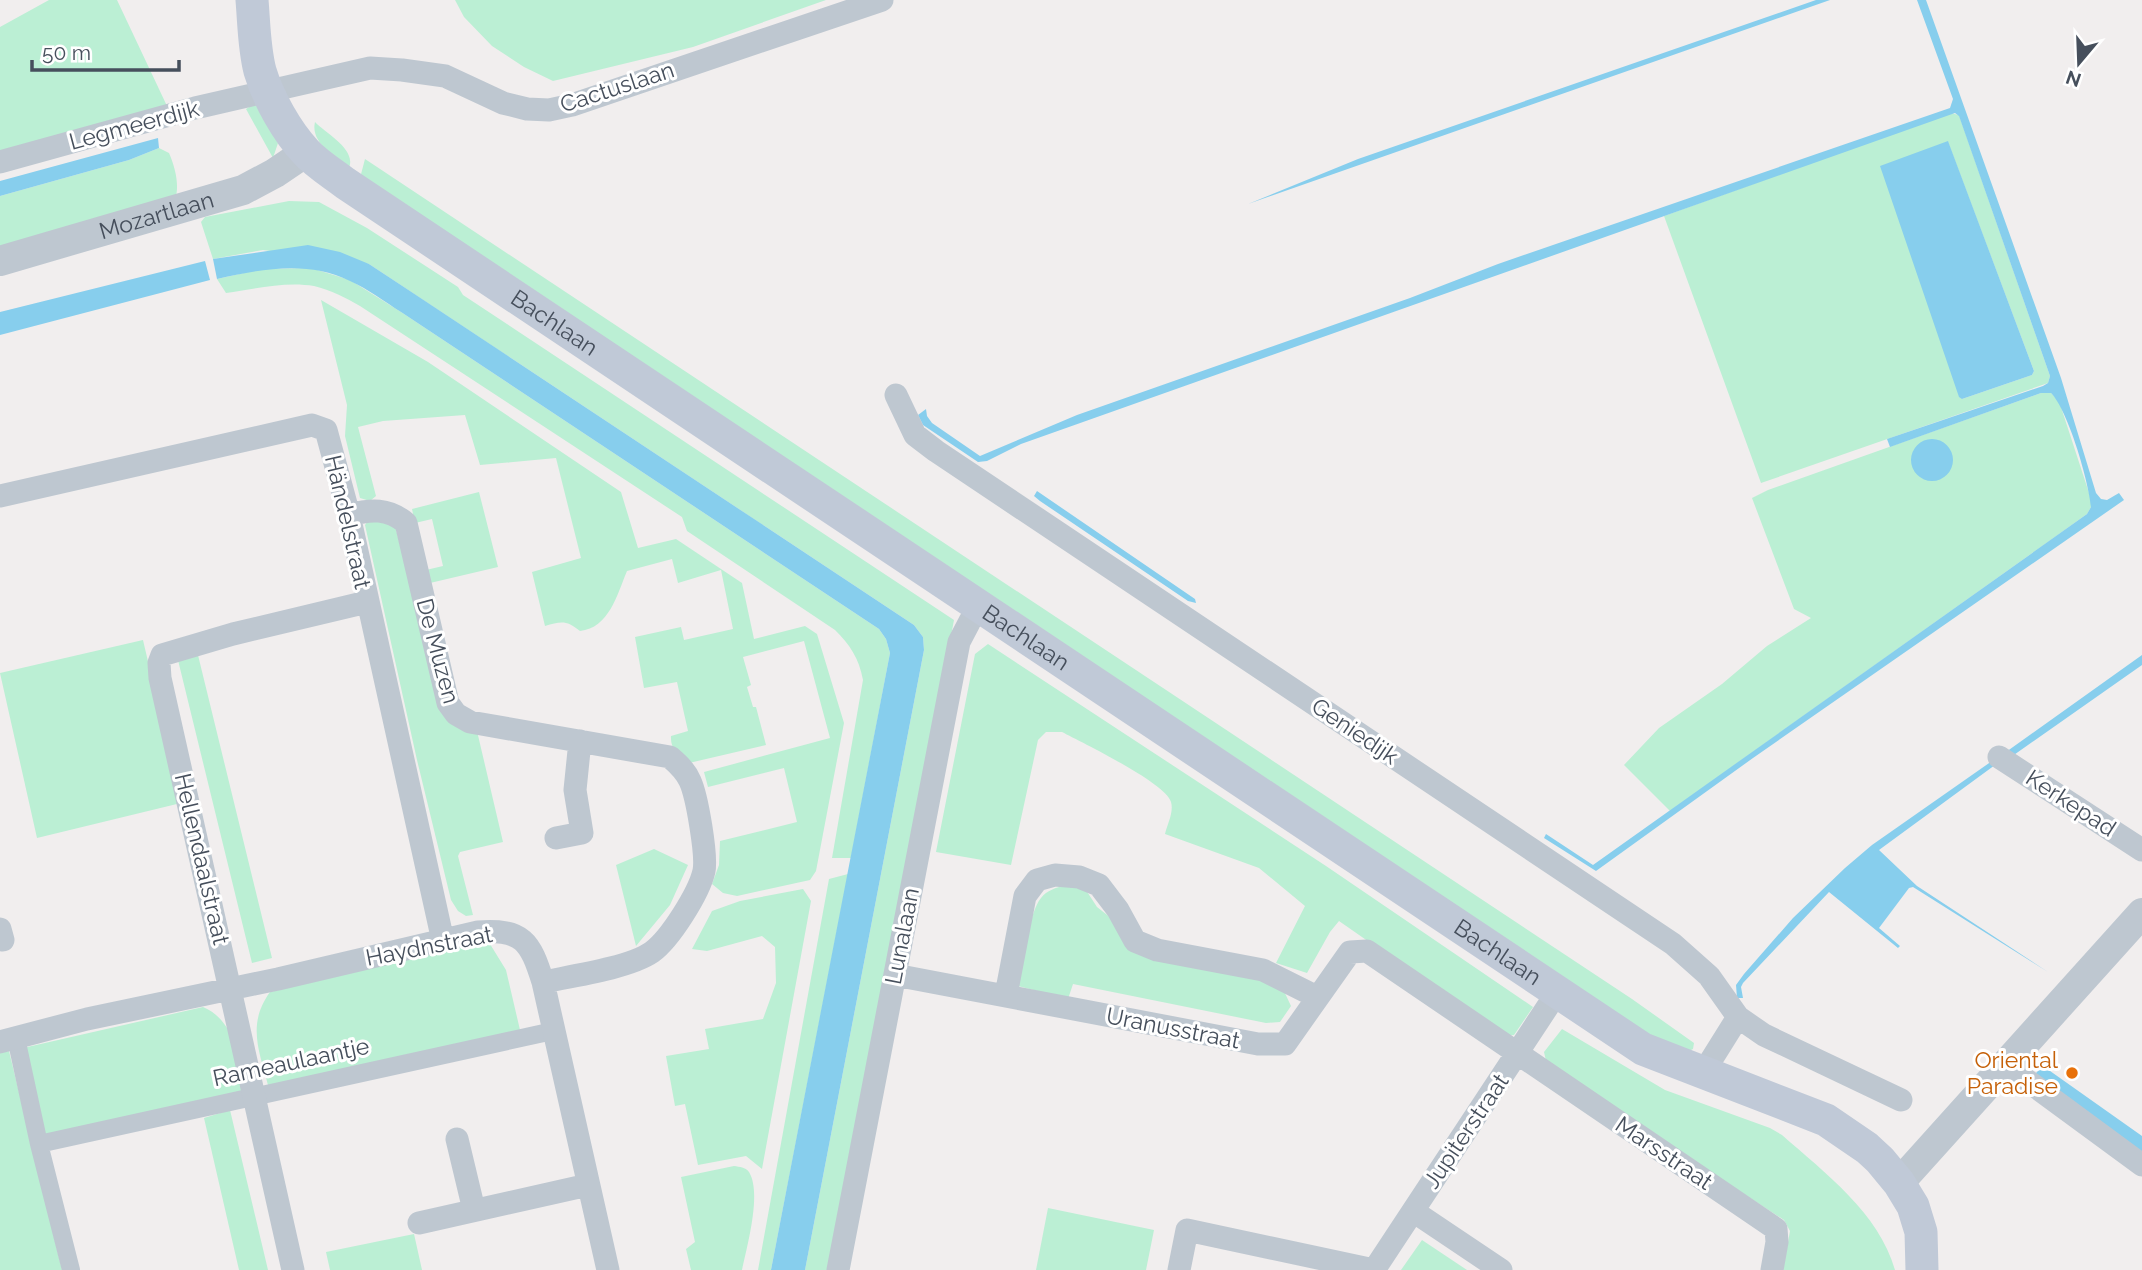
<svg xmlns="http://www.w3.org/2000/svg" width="2142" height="1270" font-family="Raleway,sans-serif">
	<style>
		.green { fill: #bbefd4; fill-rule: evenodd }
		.water { fill: #87ceed }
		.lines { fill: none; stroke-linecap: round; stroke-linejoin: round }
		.pedestrian { stroke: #bec7d0; stroke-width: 18 }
		.minor { stroke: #bec7d0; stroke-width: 23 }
		.tertiary { stroke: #bec7d0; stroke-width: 30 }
		.secondary { stroke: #c0c9d7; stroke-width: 33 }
		.food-dot { fill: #e8710a; stroke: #fff; stroke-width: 2.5 }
		.labels { text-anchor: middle; stroke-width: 6; stroke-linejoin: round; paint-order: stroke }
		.street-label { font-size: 23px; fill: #464f5c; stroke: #fff }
		.food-label { font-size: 23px; fill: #c56008; stroke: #fff; text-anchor: end }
	</style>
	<rect width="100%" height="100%" fill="#f1eeee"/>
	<path class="green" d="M49,0H117L167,106L0,152V27Z
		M455,0H826L693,47L553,81L524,67L492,46L464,17Z
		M252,105L260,107L278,143L273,158L246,109Z
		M1950,113L1959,115L2050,376L2048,383L1761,483L1664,216ZM1948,142L2034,371L2032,375L1962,399Z
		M315,122C326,134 359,150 348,170C335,157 310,142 315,122Z
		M159,148L169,153C175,167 180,185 175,200L0,248V196L129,160Z
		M365,159L1632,999L1694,1043L1693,1049L1683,1054L1671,1050L360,178Z
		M289,201L319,202L367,228L458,287L463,295L954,620L831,1270H805L924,650L923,637L914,625L369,264L263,250L213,259L201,222L205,217Z
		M311,268L350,280L401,312L879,629L886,639L890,653L851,858H832L863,680C859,658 850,645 835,630L687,531L682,517L360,306C346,298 331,290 314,286C286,281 254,289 226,293L217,279L261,269Z
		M321,300L428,362L621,492L638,548L676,539L742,583L754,639L805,626L817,634L844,723L816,871L810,880L737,896L723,893L712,884L719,865L720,841L797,822L784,768L708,787L704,772L830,738L804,641L743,657L751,685L747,687L753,707H756L766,745L689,763C679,754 670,750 671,736L688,731L677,682L644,688L635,637L681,627L684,640L733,629L721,570L678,583L672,559L627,571C617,595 609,628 580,631C567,620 561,621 545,626L532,572L581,558L556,458L480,465L465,415L383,421L358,427L376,496L370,501L360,498L345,436L347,405Z
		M2041,393H2051L2059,401L2091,499V507L2087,514L1670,811L1624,765L1659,728L1722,684L1767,646L1811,618L1794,609L1752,498L1768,490Z
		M479,492L498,567L430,583L426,570L443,566L432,519L415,523L412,509Z
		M371,517L394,522L442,707L477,731L503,842L460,852L458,856L473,915L466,916L458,911L451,900L417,760L365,525Z
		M143,640L181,803L37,838L0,673Z
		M988,644L1326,866L1533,1007L1514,1035L1504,1036L1339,921L1330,932L1307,973L1276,963L1305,906L1259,868L1165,834C1167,825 1174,812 1171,802C1166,783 1083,743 1062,732H1046L1038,740L1011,865L936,852L975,654Z
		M197,651L272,958L252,963L177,656Z
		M654,849L688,865L670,905L636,946L616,865Z
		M848,874L771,1270H758L829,879Z
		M1065,885L1084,887L1097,907L1111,918L1124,937L1247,974L1283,989L1291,1006L1280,1022L1266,1023L1073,984L1068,999L1018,986C1022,966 1029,912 1041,898C1047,890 1056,888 1065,885Z
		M803,889L811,901L762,1169L746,1156L698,1165L685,1104L675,1106L666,1056L709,1049L705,1029L763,1019L776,983L775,947L762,936L707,951L692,949L712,911L740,901Z
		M474,944H490L506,970L520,1030L269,1089C260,1053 246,1025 270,992Z
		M203,1007C236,1021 239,1061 247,1093L46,1140L23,1048Z
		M1562,1029L1665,1090L1770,1128L1782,1135C1825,1173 1879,1213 1895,1270H1783L1790,1231L1784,1220L1547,1065L1544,1052Z
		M9,1051L62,1270H0V1053Z
		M230,1110L268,1270H239L204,1118Z
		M734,1166C740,1167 745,1167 749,1172C762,1193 747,1246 742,1270H691L686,1249L695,1242L681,1177Z
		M1048,1208L1154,1230L1146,1270H1036Z
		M414,1234L422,1270H330L326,1252Z
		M1422,1240L1467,1270H1401Z"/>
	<path class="water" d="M1816,0H1830L1248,204L1358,159Z
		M1917,0H1926L2061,378L2096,493L2101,499L2107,500L2119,493L2124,500L1753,758L1596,871L1544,838L1546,834L1593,865L2087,514L2091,507C2089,482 2068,410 2051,393H2041L1890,447L1887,439L2043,386L2048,383L2050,376L1959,116L1955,113L1021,444L987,461L978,462L923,425L918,415L926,409L927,416L932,423L980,456L1077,415L1410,298L1498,264L1950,108L1953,99Z
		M158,138L159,148L129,160L0,196V181Z
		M1948,141L2034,371L2032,375L1962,399L1959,397L1880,166Z
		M308,245L340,252L369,264L413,293L914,625L923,637L924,650L805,1270H771L890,653L886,639L879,629L401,312C385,302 368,289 350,281C307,260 262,269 217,279L213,259Z
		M205,261L210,280L0,335V312Z
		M1911 460a21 21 0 1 1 42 0a21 21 0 1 1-42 0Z
		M1037,491L1195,599L1196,603L1188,601L1040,501L1034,496Z
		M2142,655V665L2011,757L2006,752Z
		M1992,761L1995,765L1879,850L1917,886L2048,972L1913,887L1909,888L1879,928L1900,946L1898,948L1829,892L1743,983L1741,987L1743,998H1737L1736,985L1744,974L1793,918L1845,868L1872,845Z
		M2043,1066L2142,1136V1154L2035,1074Z"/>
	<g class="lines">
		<path class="pedestrian" d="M16,1038L39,1144L553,1031
			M39,1144L71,1270"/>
		<path class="minor" d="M0,162L195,108L370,68L402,70L445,76L503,103L527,109L549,110L572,105L882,0
			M896,395L915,435L936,451L1673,944L1709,976L1738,1017L1764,1035L1901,1100
			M0,496L312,425L326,430L349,515L443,941
			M349,515C371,509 388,508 406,523L448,703L456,714L470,722L670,757C678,764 686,771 690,781C697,796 707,855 704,871C699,893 670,939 652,952C629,968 572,976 543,982
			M1999,757L2142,850
			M556,838L582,833L575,790L580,741
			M0,929L3,940
			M895,975L1258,1044H1285L1350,952L1367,951L1776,1229L1777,1242L1772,1270
			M1006,995L1025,896L1037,880L1055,875L1079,877L1099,885L1118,910L1135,941L1157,950L1263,970L1317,997
			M0,1042L87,1019L278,979L478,932C523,929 530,941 543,982L608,1270
			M2006,1065L2142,1165
			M1703,1073L1738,1017
			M457,1139L474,1210
			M1413,1211L1501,1270
			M419,1223L588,1185
			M293,1270L160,678L159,663L162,655L233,634L367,602
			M838,1270L959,642L970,621L981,607
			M1179,1270L1187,1230L1374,1270L1558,991"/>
		<g class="tertiary">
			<path id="s1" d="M0,261L243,190L275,173L306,152"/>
			<path d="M1899,1183L2142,913"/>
		</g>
		<path class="secondary" id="s2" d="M252,0C254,23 254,48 260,71C268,98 287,132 306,152C317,164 332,173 345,183L1643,1049L1826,1120L1867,1148L1880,1160L1899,1183L1913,1206L1921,1232L1922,1270"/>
	</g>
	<circle class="food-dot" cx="2072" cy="1073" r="7"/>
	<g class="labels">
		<g class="street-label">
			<text transform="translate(617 87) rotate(-18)" y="8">Cactuslaan</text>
			<text transform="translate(134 125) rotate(-15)" y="8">Legmeerdijk</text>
			<text dy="8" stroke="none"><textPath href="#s1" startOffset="163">Mozartlaan</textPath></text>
			<text dy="8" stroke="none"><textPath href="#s2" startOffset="467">Bachlaan</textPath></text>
			<text transform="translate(348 522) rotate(77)" y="8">Händelstraat</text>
			<text dy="8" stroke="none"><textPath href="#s2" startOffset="1034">Bachlaan</textPath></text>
			<text transform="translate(438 651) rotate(75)" y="8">De Muzen</text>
			<text transform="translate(1355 731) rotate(34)" y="8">Geniedijk</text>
			<text transform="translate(2071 803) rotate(33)" y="8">Kerkepad</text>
			<text transform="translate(202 859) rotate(77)" y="8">Hellendaalstraat</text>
			<text transform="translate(902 936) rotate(-79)" y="8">Lunalaan</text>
			<text transform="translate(429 946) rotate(-11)" y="8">Haydnstraat</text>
			<text dy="8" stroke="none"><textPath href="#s2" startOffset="1601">Bachlaan</textPath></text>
			<text transform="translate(1173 1028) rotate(11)" y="8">Uranusstraat</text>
			<text transform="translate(291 1062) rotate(-12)" y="8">Rameaulaantje</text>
			<text transform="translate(1466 1131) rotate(-56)" y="8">Jupiterstraat</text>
			<text transform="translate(1664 1153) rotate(34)" y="8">Marsstraat</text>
		</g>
		<g class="food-label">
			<text x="2058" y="1068">Oriental<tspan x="2058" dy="26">Paradise</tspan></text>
		</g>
	</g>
	<g transform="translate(2079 63) rotate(199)" stroke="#ffffff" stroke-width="5" paint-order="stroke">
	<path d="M0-5L12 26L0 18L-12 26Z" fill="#464f5c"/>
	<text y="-10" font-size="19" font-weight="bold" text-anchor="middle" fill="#464f5c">N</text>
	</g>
	<path d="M32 60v10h147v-10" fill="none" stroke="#464f5c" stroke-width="3.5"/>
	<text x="42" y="60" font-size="21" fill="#464f5c" stroke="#ffffff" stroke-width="5" paint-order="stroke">50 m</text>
</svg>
